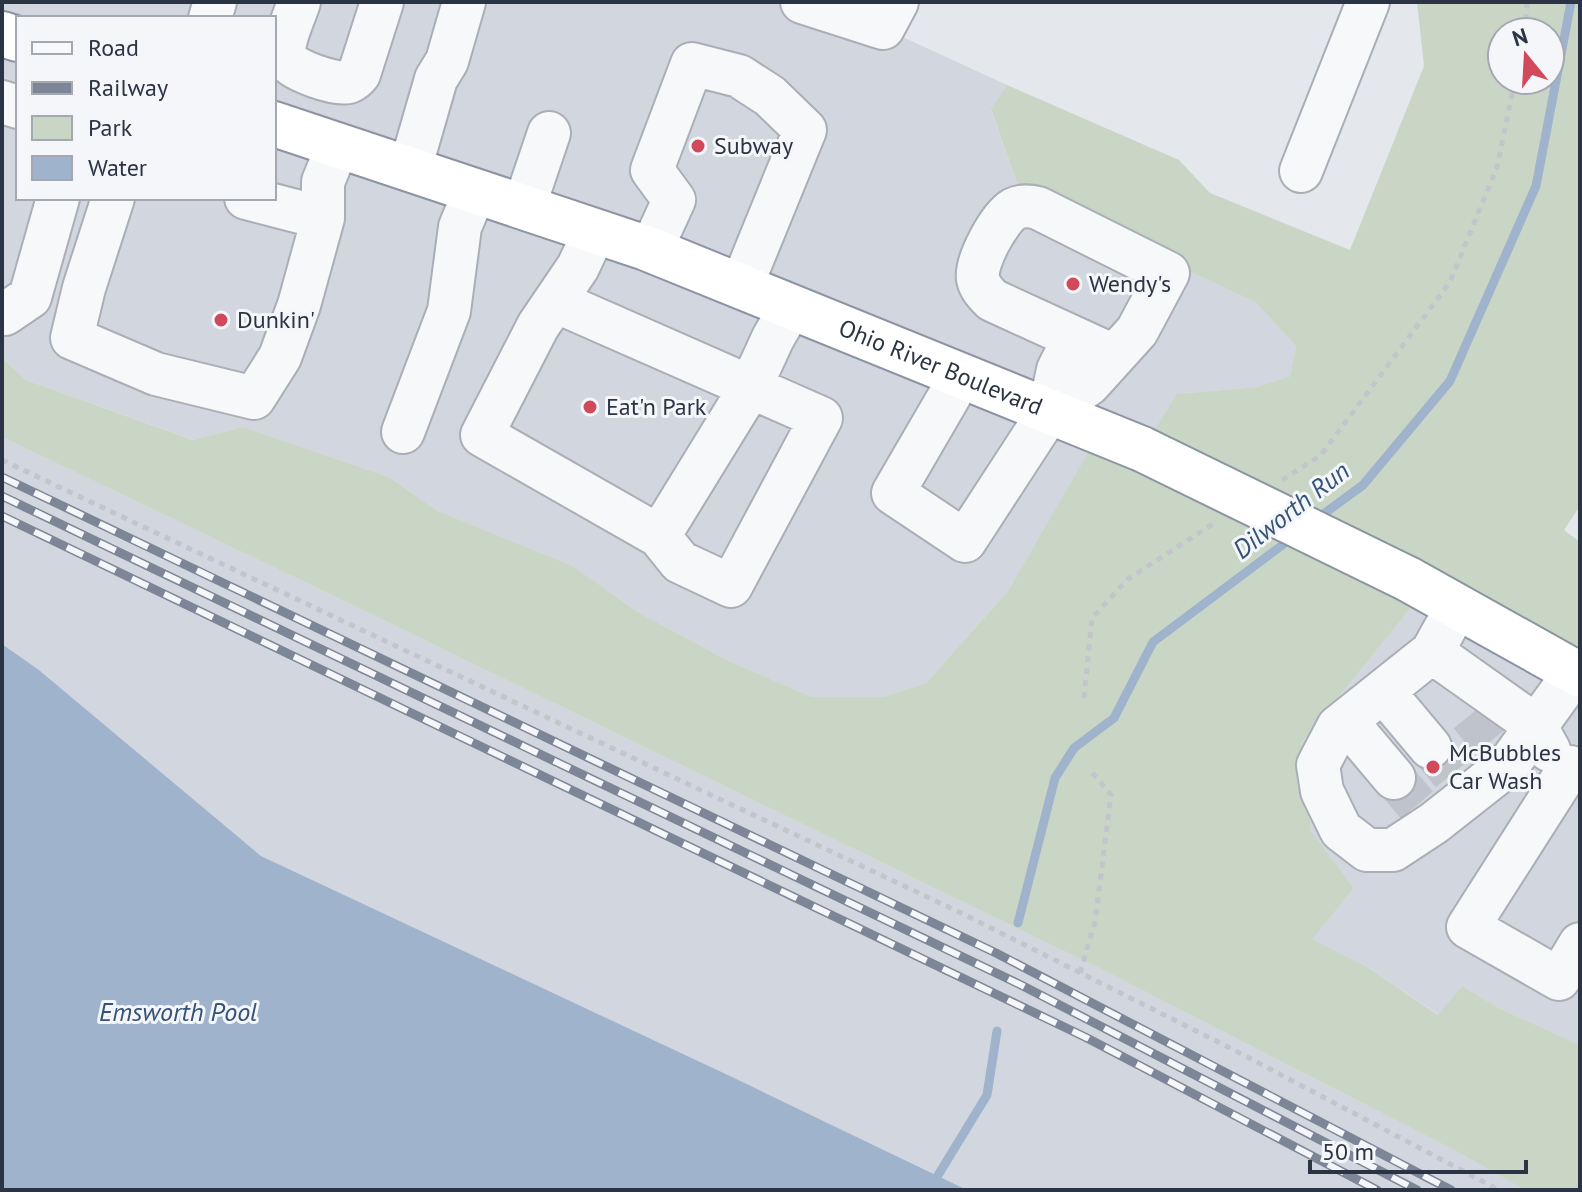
<svg xmlns="http://www.w3.org/2000/svg" width="1582" height="1192" font-family="'PT Sans',sans-serif">
	<style>
		.built { fill: #d2d6de; fill-rule: evenodd }
		.green { fill: #c9d6c5; fill-rule: evenodd }
		.water { fill: #9fb4cc }
		.lines { fill: none; stroke-linecap: round; stroke-linejoin: round }
		.stream { stroke: #9fb4cc; stroke-width: 9 }
		.minor-tunnel { stroke: #bfc3cb; stroke-width: 42; stroke-dasharray: 42 21; stroke-linecap: butt }
		.minor-casing { stroke: #a9aeb7; stroke-width: 46 }
		.highway-casing { stroke: #8b94a3; stroke-width: 48 }
		.path { stroke: #c2c5cb; stroke-width: 5; stroke-dasharray: 6 6; stroke-linecap: butt }
		.minor { stroke: #f7f8fa; stroke-width: 42 }
		.highway { stroke: #fff; stroke-width: 44 }
		.rail-casing { stroke: #7d8696; stroke-width: 9 }
		.rail { stroke: #f4f6f9; stroke-width: 6; stroke-dasharray: 18; stroke-linecap: butt }
		.highway-bridge-casing { stroke: #8b94a3; stroke-width: 48; stroke-linecap: butt }
		.highway-bridge { stroke: #fff; stroke-width: 44 }
		.poi-dot { fill: #d1495b; stroke: #f4f6f9; stroke-width: 3 }
		.labels { text-anchor: middle; stroke-width: 6; stroke-linejoin: round; paint-order: stroke }
		.poi-label { font-size: 24px; fill: #2b3445; stroke: #f4f6f9; text-anchor: start }
		.street-label { font-size: 24px; fill: #2b3445; stroke: #f4f6f9 }
		.water-label { font-size: 26px; font-style: italic; fill: #34527a; stroke: #f4f6f9 }
	</style>
	<rect width="100%" height="100%" fill="#e4e7ec"/>
	<path class="built" d="M2,2H802L883,28L1007,85L991,110L1020,192L1255,302L1296,346L1290,376L1257,387L1177,394L1142,449L1100,433L1008,591L926,683L883,697H812L725,659L636,611L573,566L436,510L389,477L243,427L194,440L26,380L2,358ZM18,18H274V198H18Z
		M2,437L340,599L1101,969L1456,1151L1525,1190H967L730,1076L261,856L39,670L2,644Z
		M1426,589L1580,675V1045L1501,1009L1462,986L1439,1015L1367,967L1311,939L1354,888L1311,831L1301,744Z"/>
	<path class="green" d="M1417,2H1580V506L1564,530L1580,542V675L1426,589L1301,744L1311,831L1354,888L1312,939L1367,967L1438,1015L1462,986L1501,1009L1580,1045V1190H1525L1456,1151L1101,969L340,599L2,437V358L26,380L193,440L243,427L389,477L436,510L573,566L636,611L725,659L812,697H883L926,683L1008,591L1100,432L1142,449L1177,394L1257,387L1290,376L1296,346L1255,302L1020,192L991,109L1007,85L1179,160L1210,193L1350,250L1424,66ZM1502,32H1550V80H1502Z"/>
	<path class="water" d="M2,644L39,670L261,856L730,1076L967,1190H2Z"/>
	<g class="lines">
		<path class="stream" d="M1314,521L1363,485L1450,381L1536,186L1571,2
			M1018,923L1055,778L1074,748L1114,718L1153,642L1293,537
			M929,1190L987,1095L997,1031"/>
		<path class="minor-tunnel" d="M1470,715L1491,741
			M1430,747L1452,774
			M1394,778L1417,805"/>
		<g class="minor-casing">
			<path id="minor" d="M299,2C295,15 280,46 285,58C290,70 338,86 349,82C354,80 356,78 359,74L382,2
				M802,2L883,28L897,2
				M210,18L215,2
				M2,102L18,107
				M410,169L436,79L447,61L464,2
				M1301,171L1368,2
				M113,198L84,288L72,338L156,374L254,398L280,357L299,305L323,218V182L338,145
				M246,198L323,218
				M524,207L549,133
				M651,250L674,200L652,170L692,64L739,76L770,96L805,130L741,287
				M555,301L821,418L731,586L680,562L659,536L482,435L538,326L578,267L595,231
				M2,314H5L30,297L58,198
				M961,376L893,493L965,541L1049,412L1058,370L1074,338
				M1049,412L1089,384L1137,331L1168,273L1038,208C1030,206 1022,205 1014,209C999,218 975,262 978,279C980,288 986,294 992,300L1114,356
				M403,432L449,311L460,227L475,191
				M659,536L750,388L773,338L791,307
				M1457,607L1432,652L1338,727L1318,765L1322,791L1341,830L1367,850H1393L1434,823L1509,764L1575,672
				M1432,652L1535,725L1549,750
				M1383,691L1430,747
				M1346,721L1394,778
				M1570,767L1468,927L1559,979L1580,944"/>
		</g>
		<g class="highway-casing">
			<g id="highway">
				<path d="M2,34L18,39"/>
				<path id="s1" d="M274,124L646,248L1142,449"/>
				<path d="M1408,579L1580,675"/>
			</g>
		</g>
		<path class="path" d="M1525,32L1527,2
			M2,460L959,912L1234,1050L1499,1190
			M1282,480L1321,455L1450,282L1497,167L1515,80
			M1084,698L1092,618L1128,579L1213,524
			M1080,973L1095,922L1111,795L1091,771"/>
		<use href="#minor" class="minor"/>
		<use href="#highway" class="highway"/>
		<g class="rail-casing">
			<path id="rail" d="M2,477L996,953L1451,1190
				M2,496L1021,985L1417,1190
				M2,516L1087,1038L1377,1190"/>
		</g>
		<use href="#rail" class="rail"/>
		<g class="highway-bridge-casing">
			<path id="highway-bridge" d="M1142,449L1408,579"/>
		</g>
		<use href="#highway-bridge" class="highway-bridge"/>
	</g>
	<g class="poi-dot">
		<circle cx="698" cy="146" r="8"/>
		<circle cx="1073" cy="284" r="8"/>
		<circle cx="221" cy="320" r="8"/>
		<circle cx="590" cy="407" r="8"/>
		<circle cx="1433" cy="767" r="8"/>
	</g>
	<g class="labels">
		<g class="poi-label">
			<text x="714" y="154">Subway</text>
			<text x="1089" y="292">Wendy's</text>
			<text x="237" y="328">Dunkin'</text>
			<text x="606" y="415">Eat'n Park</text>
			<text x="1449" y="761">McBubbles<tspan x="1449" dy="28">Car Wash</tspan></text>
		</g>
		<g class="street-label">
			<text dy="8" stroke="none"><textPath href="#s1" startOffset="710">Ohio River Boulevard</textPath></text>
		</g>
		<g class="water-label">
			<text transform="translate(1291 510) rotate(-38)" y="9">Dilworth Run</text>
			<text x="178" y="1021">Emsworth Pool</text>
		</g>
	</g>
	<rect width="1582" height="1192" fill="none" stroke="#2b3445" stroke-width="8"/>
	<rect x="16" y="16" width="260" height="184" fill="#f4f6f9" stroke="#a4a8b1" stroke-width="2"/>
	<rect x="32" y="42" width="40" height="12" fill="#f7f8fa" stroke="#a4a8b1" stroke-width="2"/>
	<text x="88" y="56" font-size="24" fill="#2b3445">Road</text>
	<rect x="32" y="82" width="40" height="12" fill="#7d8696" stroke="#a4a8b1" stroke-width="2"/>
	<text x="88" y="96" font-size="24" fill="#2b3445">Railway</text>
	<rect x="32" y="116" width="40" height="24" fill="#c9d6c5" stroke="#a4a8b1" stroke-width="2"/>
	<text x="88" y="136" font-size="24" fill="#2b3445">Park</text>
	<rect x="32" y="156" width="40" height="24" fill="#9fb4cc" stroke="#a4a8b1" stroke-width="2"/>
	<text x="88" y="176" font-size="24" fill="#2b3445">Water</text>
	<g transform="translate(1526 56) rotate(342)"><circle r="38" fill="#f4f6f9" stroke="#a4a8b1" stroke-width="2"/>
	<path d="M0-6L14 30L0 20L-14 30Z" fill="#d1495b"/>
	<text y="-12" font-size="22" font-weight="bold" text-anchor="middle" fill="#2b3445">N</text>
	</g>
	<path d="M1310 1160v12h216v-12" fill="none" stroke="#2b3445" stroke-width="4"/>
	<text x="1322" y="1160" font-size="24" fill="#2b3445" stroke="#f4f6f9" stroke-width="6" paint-order="stroke">50 m</text>
</svg>
